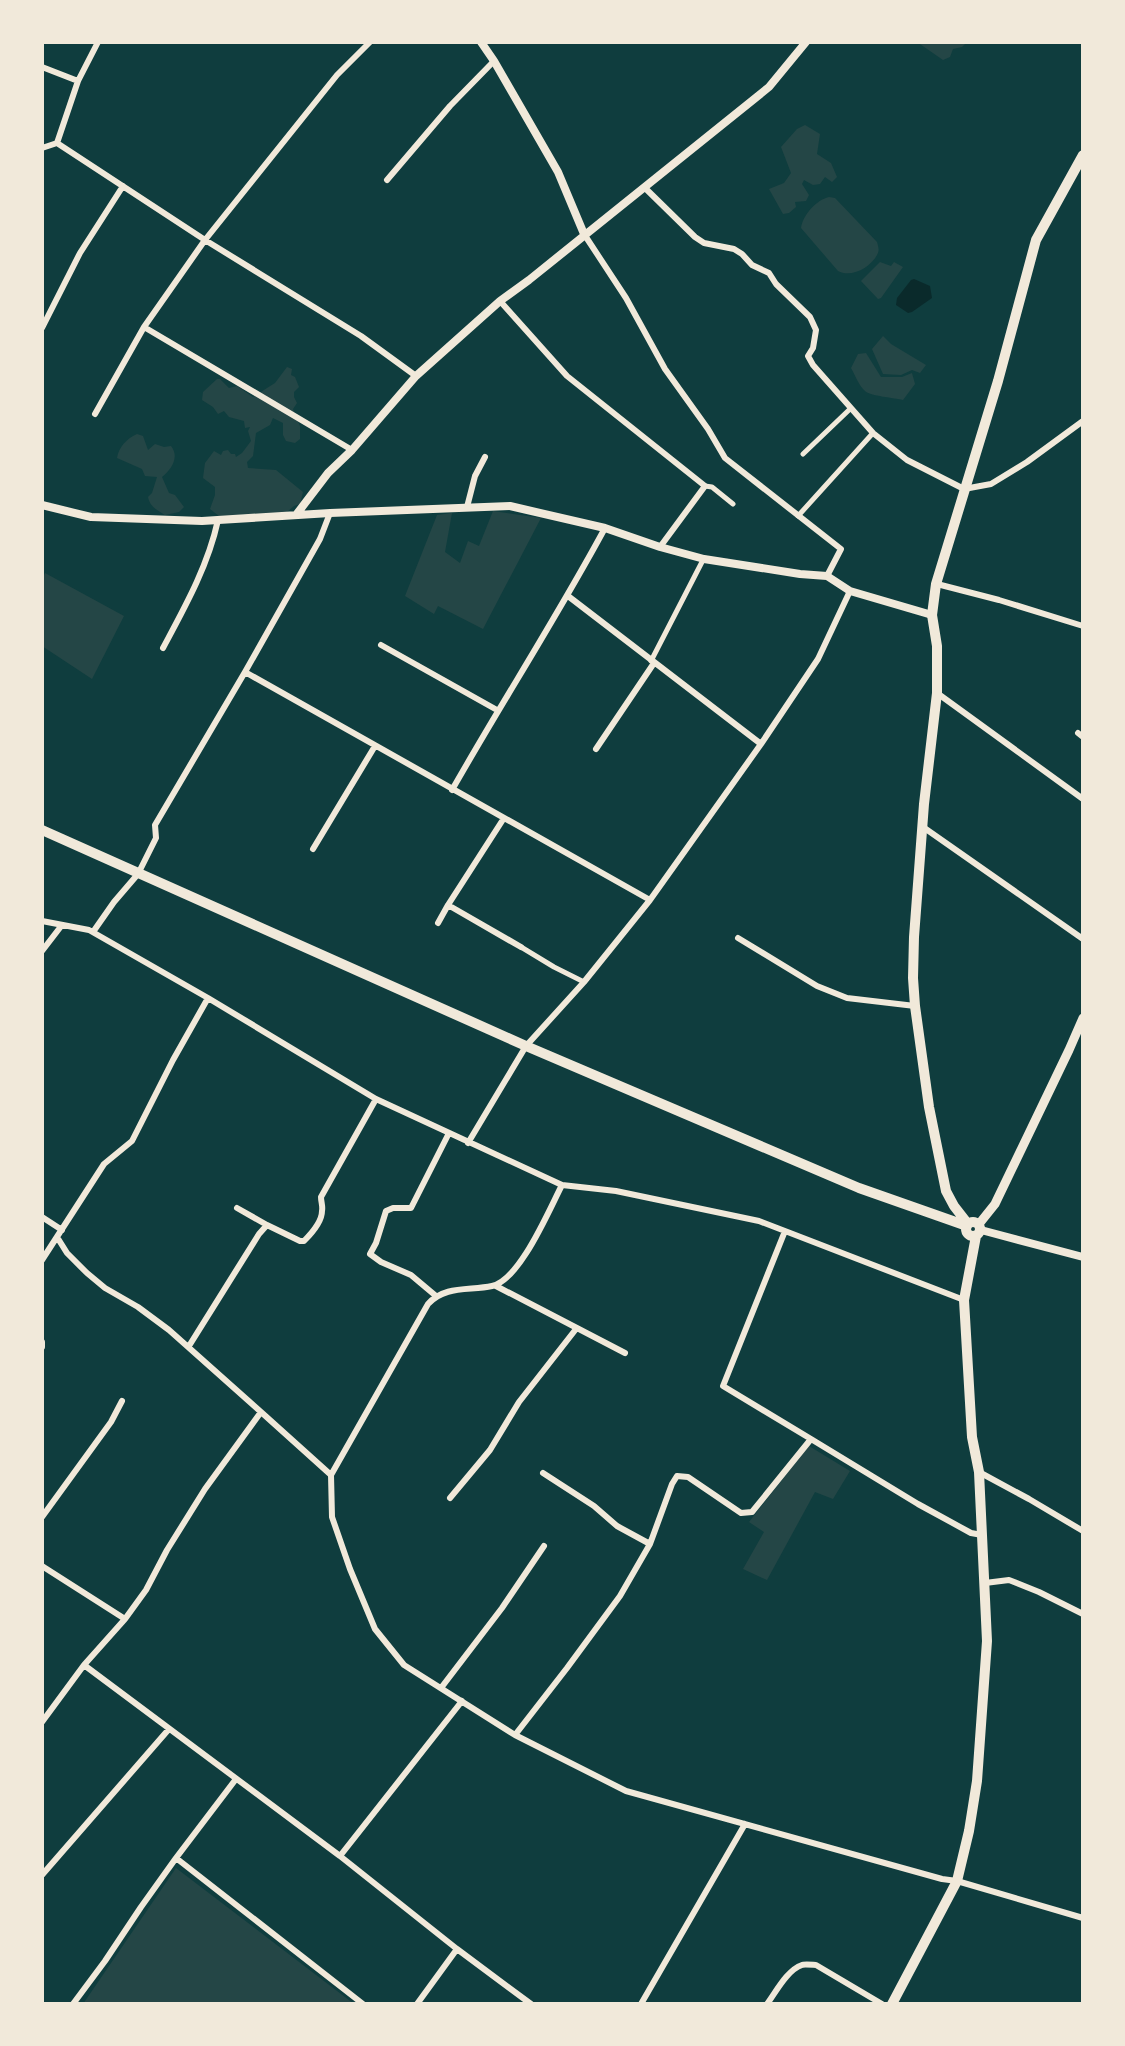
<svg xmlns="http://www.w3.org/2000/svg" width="1125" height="2046" font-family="'Sofia Sans Condensed',sans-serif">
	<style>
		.green { fill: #244646 }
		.water { fill: #0a2a2b }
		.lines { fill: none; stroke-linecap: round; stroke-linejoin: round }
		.pedestrian { stroke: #f1e9da; stroke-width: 5 }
		.minor { stroke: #f1e9da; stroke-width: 6 }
		.tertiary { stroke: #f1e9da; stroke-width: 8 }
		.secondary { stroke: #f1e9da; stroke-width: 9 }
		.primary { stroke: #f1e9da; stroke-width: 10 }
	</style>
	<rect width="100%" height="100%" fill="#0f3d3e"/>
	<path class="green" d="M917,42H967L962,47L953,49L950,57L943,60Z
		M805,125L820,134L817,154L831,163L837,177L832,182L825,177L820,184L813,185L804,180L802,184L809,195L806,201L795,202L796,207L789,213L783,214L769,189L784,183L791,173L781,147L797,129Z
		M829,197L835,198L877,242C878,246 880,250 877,255C870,268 851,278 838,271L801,228C803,215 816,200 829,197Z
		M880,262L891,266L894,262L903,267L881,298L878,299L861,281Z
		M883,336L891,344L926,365L920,373L912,370L901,375L883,374L872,349Z
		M866,353L881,377H902L912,373L915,384L903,400C895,398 870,396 865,391C859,386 855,375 851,368L858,354Z
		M287,367L292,369L291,375L295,377L299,387L294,392V397L297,403L293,409L300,426V439L295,443L286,441L283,435V423L273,418L270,425L256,433L253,456L247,462L248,468L276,470L303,492L300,504L294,506L287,512L255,518L244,514L230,517L219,516L210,509L215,495V487L203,478L205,463L214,451L221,455L223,451L228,450L231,454H235L236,457L242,453L251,441L248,431L250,427L245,428L244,421L229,417L224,411L218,414L213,407L202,400L203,392L217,379H220L229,388L237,386L253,397L275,383Z
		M137,434L143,436L148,450L155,444L164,447L171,446C180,457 171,470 162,477L169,493L175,495L184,507L179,512L165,515C157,510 150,507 148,497L152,493L157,477L145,476L142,469L117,458C119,447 126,439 137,434Z
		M493,511L541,518L483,629L438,606L434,614L405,596L437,515L452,513L445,552L460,563L468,541L479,546Z
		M45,573L124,616L92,679L42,646V580Z
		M809,1446L850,1471L833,1499L815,1492L767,1580L743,1569L764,1532L749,1522Z
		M176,1868L354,2004H83Z"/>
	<path class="water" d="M914,279L930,286L932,298L912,312L908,313L896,305L897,298L911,280Z"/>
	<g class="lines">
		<path class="pedestrian" d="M803,454L850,409
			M705,486L712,487L733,504
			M798,516L873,433
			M651,661L703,560
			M521,947L554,967L584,982"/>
		<path class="minor" d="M98,42L78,81L57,143L205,240L361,336L416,376
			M42,67L78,81
			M42,148L57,143
			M387,180L450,106L494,61
			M644,187L695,237L704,243L734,249L742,254L752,265L769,273L776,284L810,317L816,330L813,348L808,356L813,365L873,433L907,460L964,489L991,484L1027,462L1083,421
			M584,234L626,298L665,369L708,429L725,458L841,549L827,576
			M500,301L567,376L705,486L660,547
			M144,327L352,450
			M42,328L80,253L123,186
			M95,414L144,327L205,240L337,75L370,42
			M467,507L475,476L485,457
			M937,584L999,600L1083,626
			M568,596L761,744
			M381,645L497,710
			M163,648C185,607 208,566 218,520
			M245,672L650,900
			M937,693L1083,799
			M1078,733L1083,737
			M596,749L654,663
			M452,790C502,702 557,617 605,528
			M504,818L448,905L521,947
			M923,827L1083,939
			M313,849L375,746
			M42,921L89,930L208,998L376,1099L562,1185L616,1191L759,1221L964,1300
			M438,923L448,905
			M93,932L114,902L138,874L156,838L155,825L245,672L320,539L330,513
			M738,938L817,986L847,998L915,1006
			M42,951L62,925
			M468,1143L526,1046L584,982L650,900L761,744L818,659L850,591
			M237,1208L267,1225
			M42,1217L62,1230
			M785,1231L723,1386L811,1439
			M57,1237L67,1253L87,1273L105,1288L138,1307L169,1330L261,1412
			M42,1260L104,1164L132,1141L173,1060L208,998
			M496,1286L625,1353
			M436,1296L411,1275L381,1262L370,1254L376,1243L386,1211L393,1208H411L449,1133
			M42,1342V1347
			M189,1346L259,1234L267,1225L300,1241H304C311,1234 322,1221 322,1211C323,1206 321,1202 321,1197L376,1099
			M979,1472L1029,1499L1083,1531
			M543,1473L594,1506L617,1526L650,1544
			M331,1475L428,1304C445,1285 470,1291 492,1286C520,1280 549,1210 562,1185
			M450,1498L490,1450L519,1402L576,1329
			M42,1517L111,1422L122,1401
			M42,1566L125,1619
			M985,1583L1009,1580L1039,1592L1083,1614
			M84,1665L340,1856L457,1949L531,2004
			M441,1688L502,1608L544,1546
			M42,1722L84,1665L125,1619L146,1590L167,1550L205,1489L261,1412L331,1475L332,1517L350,1569L375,1629L404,1665L515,1735L626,1791L942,1879L957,1881L1083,1918
			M515,1735L567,1668L620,1596L650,1544L672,1484L677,1476L688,1477L741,1513L752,1512L811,1439L918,1504L971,1533L982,1535
			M340,1856L462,1701
			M176,1858L363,2004
			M42,1875L169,1729
			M73,2004L105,1961L141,1907L176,1858L236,1779
			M417,2004L457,1949
			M641,2004L745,1824
			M767,2004C776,1992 787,1970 802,1965C804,1964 814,1965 816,1965L882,2004"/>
		<path class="tertiary" d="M481,42L494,61L558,172L584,234
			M42,505L91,517L202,521L330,513L510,506L605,528L660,547L704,559L800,574L827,576L850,591L932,615
			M296,515L328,473L352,450L416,376L500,301L529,280L769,87L806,42
			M981,1230L1083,1257"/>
		<path class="secondary" d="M979,1224L995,1204L1069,1050L1083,1018"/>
		<path class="primary" d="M42,830L526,1046L859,1188L967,1226
			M966 1229a7 7 0 1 1 14 0a7 7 0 1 1-14 0Z
			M968,1224L954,1206L946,1191L929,1107L915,1006L913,978L914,937L924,804L937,693V646L932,615L936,584L998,381L1036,240L1083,155
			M892,2004L957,1881L969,1831L977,1781L987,1641L979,1472L972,1437L964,1300L976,1236"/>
	</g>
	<rect width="1125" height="2046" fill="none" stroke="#f1e9da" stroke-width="88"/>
</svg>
